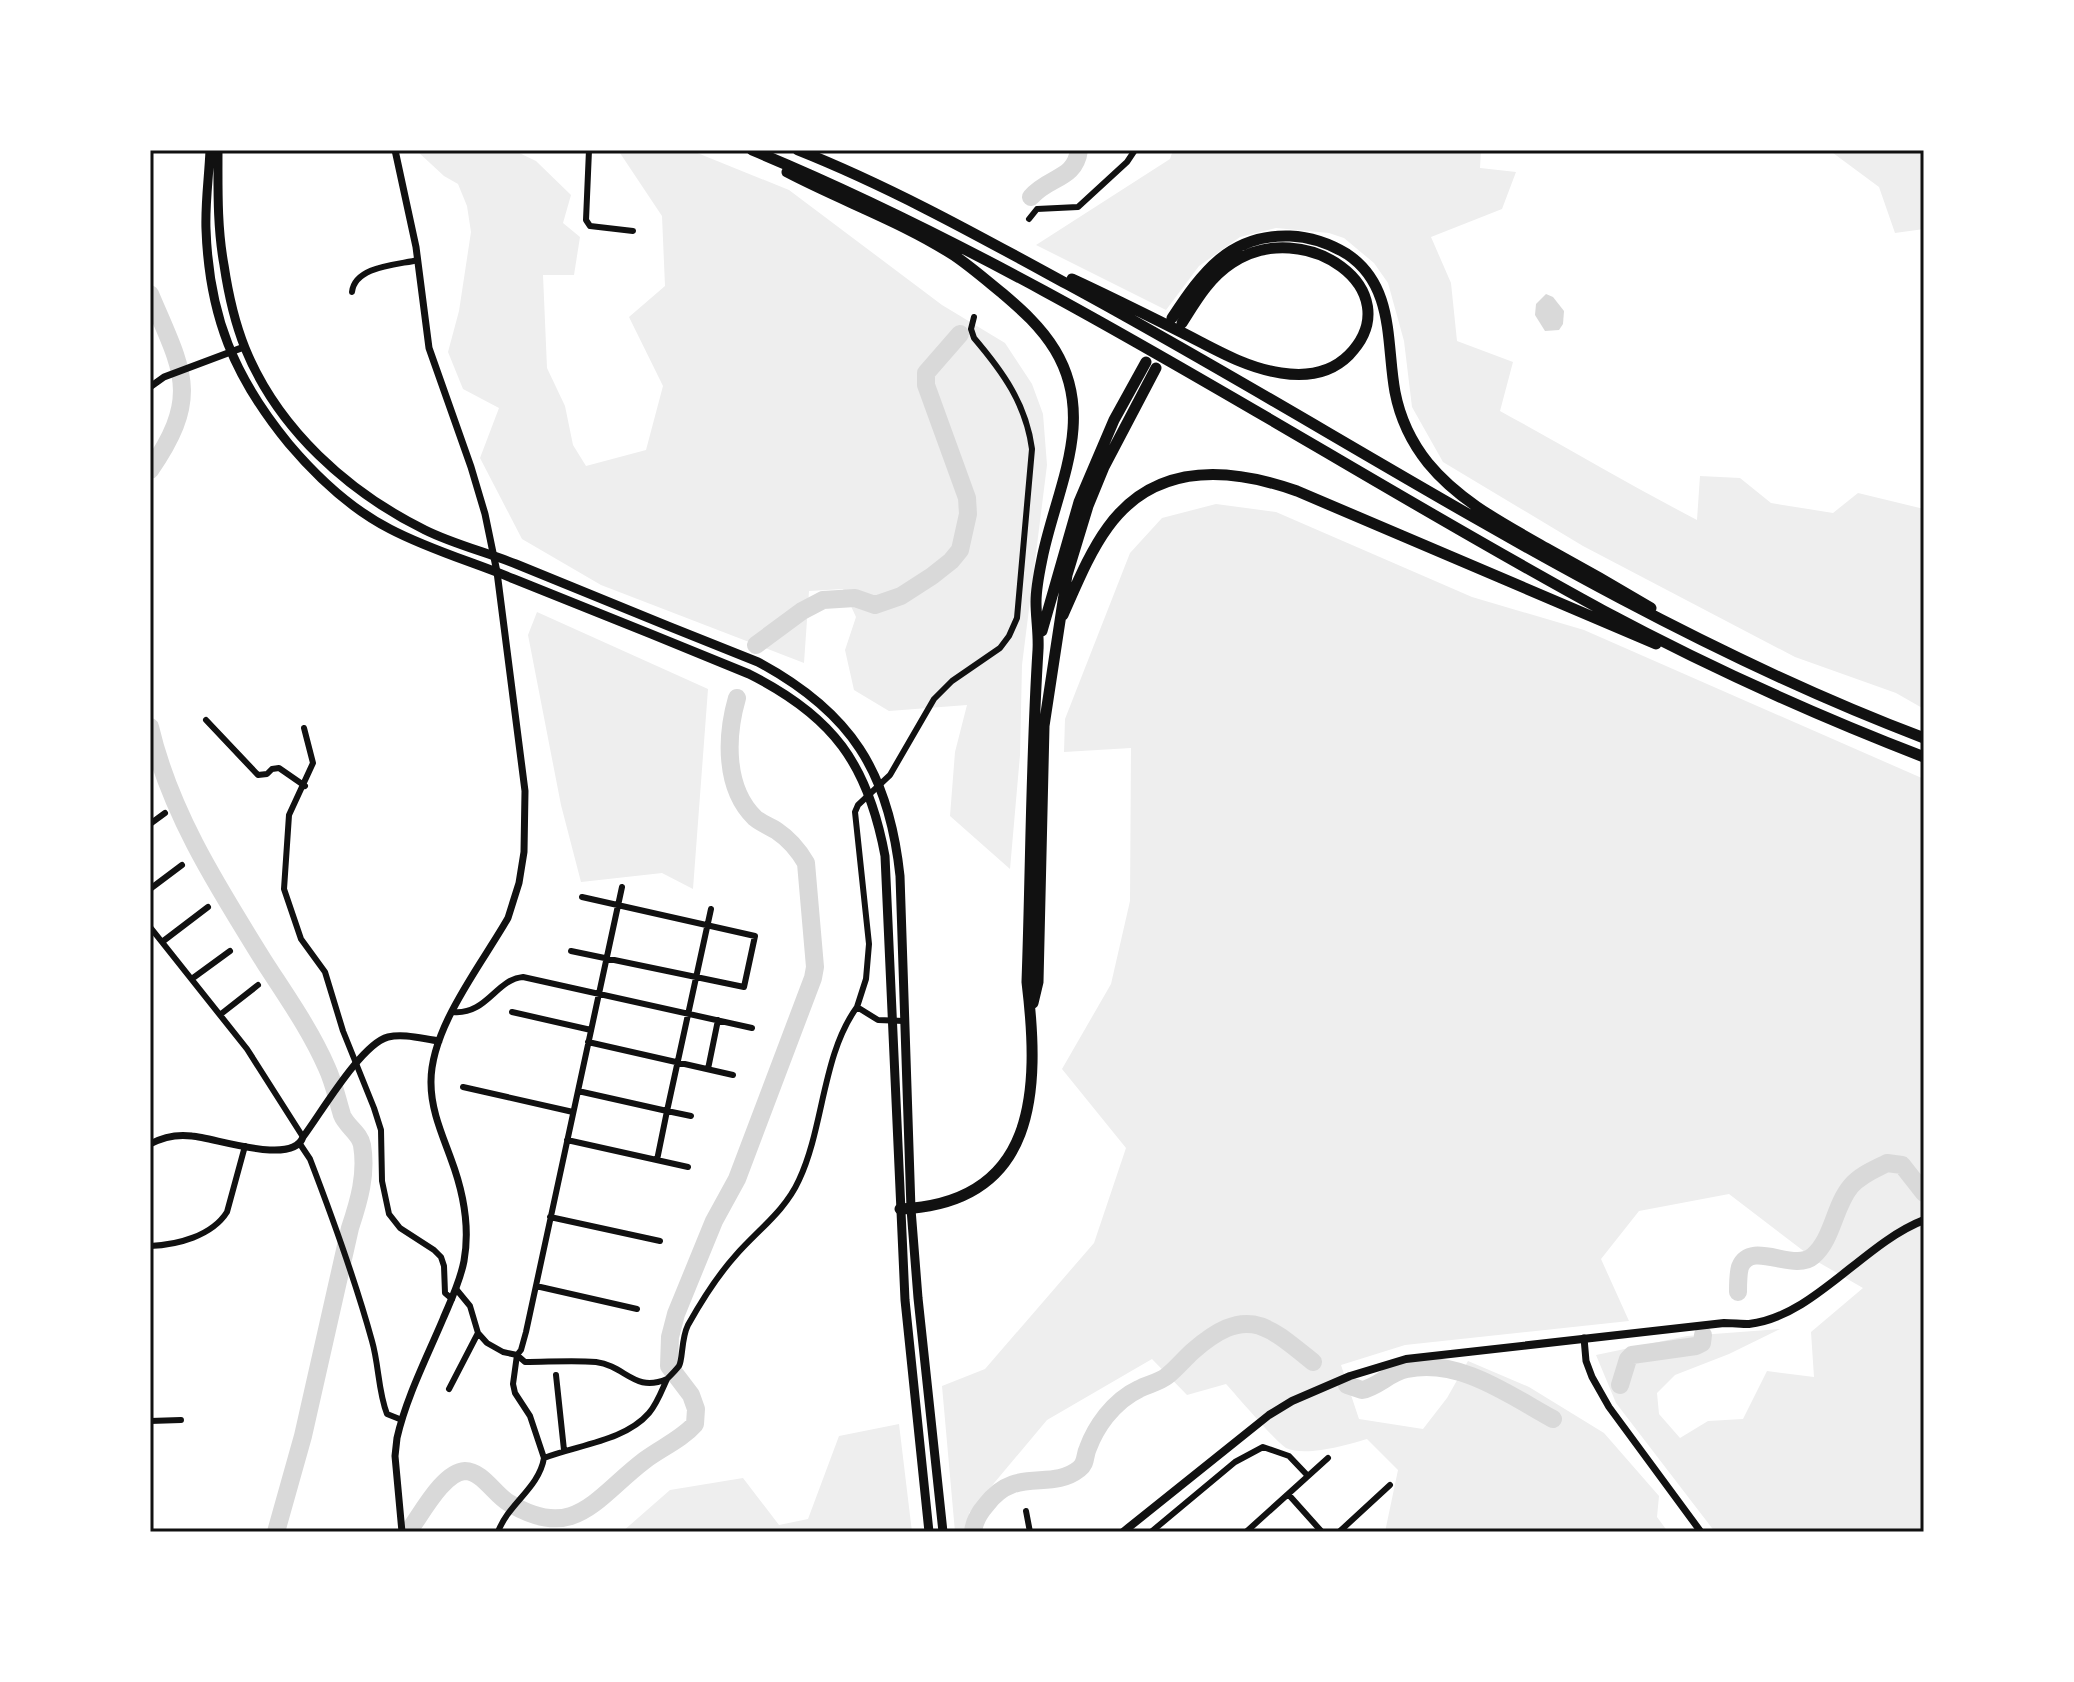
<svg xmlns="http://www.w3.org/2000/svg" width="2074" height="1682" font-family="'Playfair Display',serif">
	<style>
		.green { fill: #eee }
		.water { fill: #d9d9d9 }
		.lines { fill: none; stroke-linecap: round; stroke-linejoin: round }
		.river { stroke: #d9d9d9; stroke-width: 18 }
		.minor { stroke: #111; stroke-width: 6 }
		.tertiary { stroke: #111; stroke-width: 7 }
		.secondary { stroke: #111; stroke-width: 8 }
		.primary { stroke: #111; stroke-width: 9 }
		.motorway { stroke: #111; stroke-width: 11 }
		.neatline { fill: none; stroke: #111; stroke-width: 3 }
	</style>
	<rect width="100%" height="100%" fill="#fff"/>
	<path class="green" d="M513,150L536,161L571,195L563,223L580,237L574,275H543L547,368L565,406L573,445L586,466L646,450L663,386L629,317L665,286L662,216L618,150H690L789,190L942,305L1005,343L1032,384L1043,414L1047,465L1022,665L1020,755L1010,869L950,816L955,752L967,705L889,711L854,690L845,650L856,617L843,589L809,591L804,663L601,585L522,539L480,458L499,408L463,389L448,352L459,311L471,232L467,206L458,184L444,176L417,151Z
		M1173,150H1481L1480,168L1516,172L1502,209L1431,237L1451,283L1457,341L1513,362L1500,411C1566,447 1630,485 1697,520L1700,476L1740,478L1771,503L1833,513L1858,493L1924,509V709L1896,693L1795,657L1583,546L1443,462L1412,407L1404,341L1388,283L1374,263L1344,238L1329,233L1276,228L1240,237L1199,266L1166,310L1036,245L1170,159Z
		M1829,150H1924V229L1895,233L1879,187Z
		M1216,504L1276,512L1472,597L1584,630L1924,779V1532H1715L1616,1403L1596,1355L1687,1336L1780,1329L1729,1354L1675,1375L1657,1393L1659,1414L1680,1438L1708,1421L1743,1419L1767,1371L1814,1377L1811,1332L1863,1288L1818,1262L1729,1194L1639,1211L1601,1259L1629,1321L1405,1345L1341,1365L1359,1419L1423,1429L1447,1398L1468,1361L1529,1387L1604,1433L1659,1496L1657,1517L1668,1532H1385L1398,1470L1367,1439C1348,1445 1305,1457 1286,1448C1276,1442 1237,1396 1226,1384L1187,1395L1152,1359L1047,1420L969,1513L972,1532H955L942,1386L985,1369L1094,1243L1126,1148L1062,1069L1111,984L1130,901L1131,748L1064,752L1065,719L1130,553L1162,518Z
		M537,612L708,689L693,889L662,873L581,882L561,805L528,635Z
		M899,1424L912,1532H622L670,1490L743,1478L779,1525L808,1519L839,1436Z"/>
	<path class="water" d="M1546,294L1553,297L1564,311L1563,324L1559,330L1545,331L1535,315L1536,304Z"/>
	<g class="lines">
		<path class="river" d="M1031,197C1049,176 1075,180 1079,150
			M150,294C182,370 202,395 150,470
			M756,645L802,611L823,600L855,598L875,605L901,596L932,576L951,561L960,550L968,514L967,498L926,385V373L960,334
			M150,727C170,813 219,889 265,963C287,997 311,1031 327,1068C334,1083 337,1099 342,1115C346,1126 360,1133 362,1145C367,1174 359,1201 350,1228L303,1436L276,1532
			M1738,1292C1738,1284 1738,1274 1740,1267C1751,1239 1794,1273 1813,1256C1833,1239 1834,1206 1851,1186C1860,1175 1875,1169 1887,1163L1902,1165L1924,1193
			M1347,1385L1362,1390C1378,1387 1390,1372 1407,1369C1460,1358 1509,1395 1553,1419
			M1620,1385L1628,1359L1632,1355L1696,1346L1702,1343L1703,1335
			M408,1532C421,1515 443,1472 465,1471C482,1471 495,1495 509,1503C575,1543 596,1497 645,1460C661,1448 682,1439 695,1424L696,1409L691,1395L669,1366L670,1337L676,1314L714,1221L737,1179L813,978L815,967L806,863C799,851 789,839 777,831C770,826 762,824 755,818C724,788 726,736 737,698
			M973,1532C974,1522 979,1513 986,1505C1016,1465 1050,1492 1079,1469C1087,1463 1084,1456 1088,1448C1092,1437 1099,1425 1106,1416C1115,1405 1126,1395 1139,1389C1148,1384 1158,1383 1167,1376C1176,1369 1184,1359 1193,1351C1247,1304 1267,1325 1313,1362"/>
		<path class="minor" d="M589,150L586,220L590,226L633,231
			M1029,219L1037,209L1078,207L1127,162L1135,150
			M352,292C355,266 397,265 418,260
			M206,720L258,775L267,774L272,769L279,768L305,786
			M304,728L313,763L289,815L284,889L301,939L325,972L343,1031L374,1108L381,1130L382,1181L389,1214L400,1228L434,1250L441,1257L444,1266L445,1293L452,1299
			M150,824L165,813
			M150,889L182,865
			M150,927L247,1049L303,1137
			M162,942L208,907
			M571,951L744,987L755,936L582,897
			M193,978L230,951
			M453,1012C487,1015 496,979 523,977L752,1028
			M512,1012L591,1030
			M221,1014L258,985
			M904,1021L878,1020L857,1007L866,979L869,944L855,812L858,805L890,775L934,699L952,681L1000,648L1009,636L1017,618L1032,449C1026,404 1003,372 974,338L971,329L974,317
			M588,1042L733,1075
			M708,1069L718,1020
			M463,1087L573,1112
			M578,1091L667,1111L711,909
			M567,1140L688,1167
			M300,1144L310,1159C333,1219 355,1279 372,1341C379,1365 378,1391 387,1414L402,1420
			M657,1160L667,1111L691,1116
			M550,1217L660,1241
			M150,1246C177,1245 212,1236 227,1212L245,1146
			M536,1286L637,1309
			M456,1289L470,1306L478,1333L487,1343L503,1352L517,1355L521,1350L526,1332L622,887
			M556,1375L564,1450
			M667,1379C671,1375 676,1370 679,1366C683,1359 681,1339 688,1325C702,1300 717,1276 736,1255C758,1230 785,1211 799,1180C824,1127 822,1055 857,1007
			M449,1389L478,1333
			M150,1421L181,1420
			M1288,1494L1322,1532
			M1026,1511L1030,1532
			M498,1532C508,1504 539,1488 544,1458C577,1445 625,1441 649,1413C657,1404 662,1390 667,1379C634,1393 626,1366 596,1362C573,1360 548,1362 525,1362L517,1355L513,1384L515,1393L530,1416L544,1458
			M1151,1532L1235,1462L1263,1447L1289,1456L1308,1476
			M1246,1532L1328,1458
			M1339,1532L1390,1485"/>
		<path class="tertiary" d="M395,150L416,247L429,348L471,467L485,514L497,572L525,791L524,852L519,883L508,918C482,964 430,1028 431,1083C431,1110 442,1134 451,1159C463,1191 470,1228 464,1261C460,1282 451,1300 443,1319C427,1357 406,1398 397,1438L395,1456L402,1532
			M150,387L164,377L244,347
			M150,1144C163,1137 177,1134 192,1136C216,1138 293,1166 303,1137C321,1113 361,1044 388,1037C404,1033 423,1039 439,1041
			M1584,1338L1586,1361L1592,1377L1609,1407L1701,1532"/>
		<path class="secondary" d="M1123,1532L1269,1415L1292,1401L1350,1376L1406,1359L1724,1323C1732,1323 1741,1324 1749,1324C1813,1317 1864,1243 1924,1220"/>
		<path class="primary" d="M210,150C209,176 205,203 206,229C209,316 234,377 289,444C317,477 351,509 390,529C430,550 473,562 514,579C592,610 671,642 749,674C833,716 868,764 885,856L905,1300L929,1532
			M218,150C218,188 217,227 224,265C228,292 235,323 245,348C278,429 348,492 425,530C453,544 486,552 516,564C597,597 677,630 758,662C851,712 889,772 900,876L911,1209L918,1298L943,1532"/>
		<path class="motorway" d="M752,150C1052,274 1320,457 1604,611C1707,666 1815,715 1924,757
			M798,150C891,187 979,236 1067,284C1352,438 1620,623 1924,738
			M787,172C842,201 903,222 955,256C971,267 986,280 1002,293C1022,310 1041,327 1055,350C1096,418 1058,485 1043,554C1040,569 1036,586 1036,602C1036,618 1039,634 1038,650C1031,760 1031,871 1027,982C1040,1090 1038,1203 900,1209
			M1072,279C1109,296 1145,314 1181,332C1213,348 1245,368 1281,373C1306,377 1331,373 1349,355C1412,290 1304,215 1232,263C1209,278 1196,301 1182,323
			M1172,318C1202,273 1229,234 1290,236C1311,237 1329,243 1347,254C1395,286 1386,343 1395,392C1400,418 1412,443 1428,463C1459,501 1504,524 1546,548C1581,567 1616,587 1651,608
			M1063,615C1076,586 1089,553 1108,527C1155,462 1229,467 1297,491L1656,644
			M1042,631L1079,502L1114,420L1146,362
			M1033,1003L1038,982L1044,726L1067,575L1088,506L1104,467L1156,368"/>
	</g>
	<rect width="2074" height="1682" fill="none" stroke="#ffffff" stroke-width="304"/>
	<rect x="152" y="152" width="1770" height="1378" class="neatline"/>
</svg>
